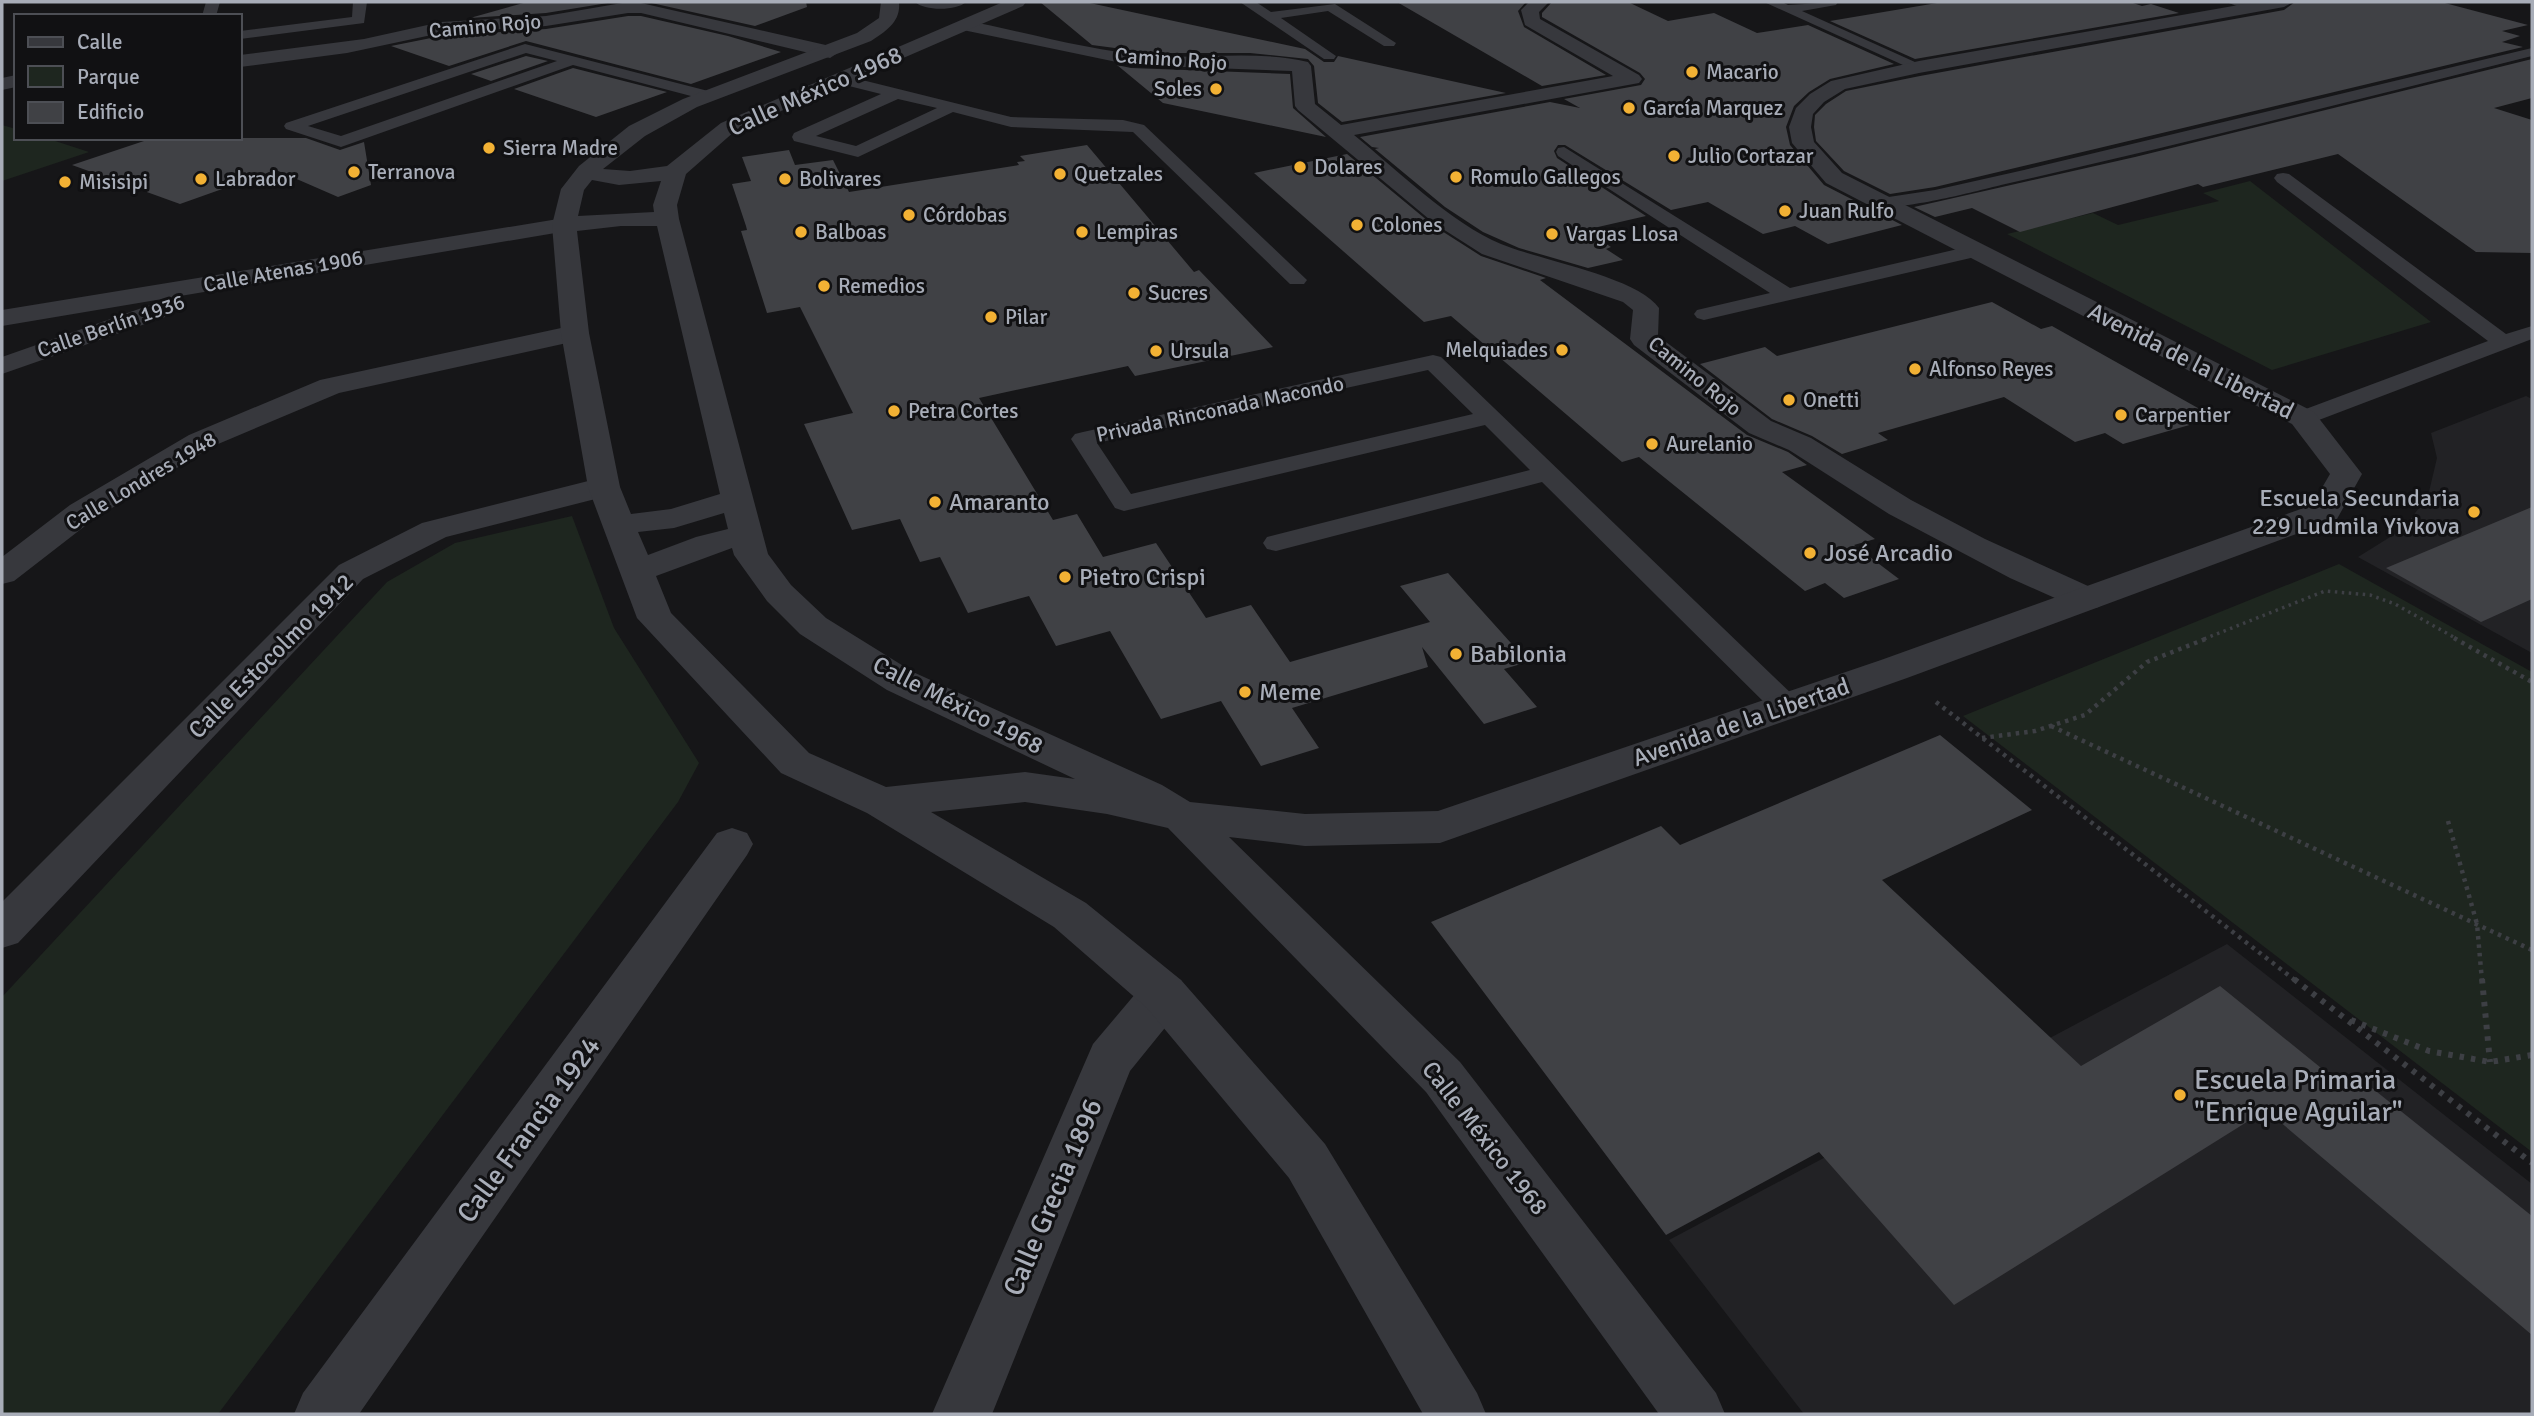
<svg xmlns="http://www.w3.org/2000/svg" width="2534" height="1416" font-family="Signika,sans-serif">
	<style>
		.built { fill: #222225 }
		.green { fill: #1e261f }
		.building { fill: #404145 }
		.lines { fill: none; stroke-linecap: round; stroke-linejoin: round }
		.path-far2 { stroke: #3d3f44; stroke-width: 3.5; stroke-dasharray: 2.5 4.5; stroke-linecap: butt }
		.path-far1 { stroke: #3d3f44; stroke-width: 4.5; stroke-dasharray: 3.5 5; stroke-linecap: butt }
		.path { stroke: #3d3f44; stroke-width: 6; stroke-dasharray: 4.5 7; stroke-linecap: butt }
		.service { fill: #37383d; fill-rule: evenodd }
		.pedestrian { fill: #37383d; fill-rule: evenodd }
		.minor { fill: #37383d; fill-rule: evenodd }
		.tertiary { fill: #37383d; fill-rule: evenodd }
		.poi-dot { fill: #f2b134; stroke: #111113; stroke-width: 2.5 }
		.labels { text-anchor: middle; stroke-width: 6; stroke-linejoin: round; paint-order: stroke }
		.far-street-label { font-size: 21px; fill: #a8adb8; stroke: #111113 }
		.far-poi-label { font-size: 21px; fill: #a8adb8; stroke: #111113; text-anchor: start }
		.street-label { font-size: 24px; fill: #a8adb8; stroke: #111113 }
		.poi-label { font-size: 24px; fill: #a8adb8; stroke: #111113; text-anchor: start }
		.near-poi-label { font-size: 28px; fill: #a8adb8; stroke: #111113; text-anchor: start }
		.near-street-label { font-size: 28px; fill: #a8adb8; stroke: #111113 }
	</style>
	<rect width="100%" height="100%" fill="#161618"/>
	<path class="built" d="M2526,396L2532,399V653L2358,557L2403,529L2428,496L2437,458L2431,433Z
		M2227,944L2532,1184V1414H1804L1669,1240Z"/>
	<path class="green" d="M2,125L16,129V138H46L89,152L2,181Z
		M2250,181L2431,322L2272,370L2007,234L2093,213L2118,225L2219,201L2203,193Z
		M572,516L614,628L699,763L678,802L218,1414H2V997L387,582L455,543Z
		M2339,564L2532,672V1152L1963,716Z"/>
	<path class="building" d="M527,2H614L546,13L470,18Z
		M647,2H806L807,7L755,26Z
		M1040,2H1085L1305,49L1324,62H1334L1338,56L1506,93L1342,122L1318,103L1314,66L1308,59L1250,53H1153L1092,45Z
		M1397,2H1526L1518,11L1524,27L1606,75L1542,86Z
		M1552,2H1628L1668,21L1714,13L1757,33L1808,25L1894,64L1830,79L1809,92L1794,106L1786,127L1790,145L1824,185L1902,225L1828,244L1795,226L1763,234L1708,202L1671,210L1565,145H1558L1554,151L1557,158L1646,216L1585,230L1611,247L1606,249L1623,260L1588,268L1519,248L1483,232L1445,207L1375,149L1379,148L1372,147L1360,137L1550,102L1580,108L1564,99L1641,85L1645,79L1640,73L1542,17V13Z
		M1943,2H2130L2142,6L2151,4L2179,13L1915,59L1830,21Z
		M2295,2H2441L2528,25L2502,31L2520,36L2502,42L2523,47L1935,187L1890,194L1844,171L1816,141L1814,127L1815,115L1826,104L1846,91L1920,76L2284,10Z
		M628,16H641L728,36L781,52L691,84L526,41L449,66L391,46L441,36L546,29Z
		M526,56L548,61L491,81L471,74Z
		M2532,59V98L2494,108L2532,120V253L2476,252L2338,154L2203,187L2198,184L2020,232L1972,208L1935,217L1914,207L2135,157Z
		M1117,65L1131,68L1290,74L1293,108L1326,137L1163,103Z
		M573,68L667,92L596,117L514,89Z
		M153,138H306L340,150L364,142L371,185L338,197L276,170L180,204L72,165Z
		M1087,145L1194,272L1199,270L1273,347L1135,376L1128,366L979,398L1053,520L1077,514L1103,557L1156,543L1206,618L1251,605L1290,662L1430,622L1400,586L1448,573L1528,662L1504,669L1537,707L1484,724L1422,647L1428,667L1292,708L1319,748L1261,766L1221,701L1161,719L1110,631L1056,646L1029,596L968,613L940,557L920,562L900,519L852,530L804,424L853,413L800,307L767,313L741,231L747,230L746,226L732,184L751,181L742,157L789,150L795,165L833,160L849,192L1019,165L1017,162L1025,161L1020,156Z
		M1347,154L1434,226L1481,256L1546,278L1540,280L1747,435L1788,452L1807,465L1782,472L1875,539L1854,545L1899,579L1844,598L1825,583L1805,591L1639,457L1622,462L1451,316L1424,322L1254,173Z
		M1992,302L2041,329L2052,326L2205,412L2191,417L2200,422L2123,444L2105,433L2075,442L2004,397L1878,433L1888,440L1842,454L1812,436L1772,419L1700,364L1765,347L1777,356Z
		M2532,507V599L2481,622L2386,568Z
		M1940,735L2032,810L1882,880L2081,1066L2220,986L2347,1089L2362,1080L2532,1216V1335L2266,1110L1954,1305L1819,1152L1666,1235L1431,922L1661,826L1680,845Z"/>
	<g class="lines">
		<path class="path-far2" d="M2204,639L2325,591L2370,595L2395,604L2457,639"/>
		<path class="path-far1" d="M2454,638L2532,682
			M1936,702L2296,981
			M2051,726L2532,950
			M1982,738L2035,731L2085,715L2147,662L2208,638
			M2448,821L2477,924L2482,981"/>
		<path class="path" d="M2294,979L2532,1163
			M2482,979L2490,1062
			M2351,1020L2429,1051L2490,1062L2532,1055"/>
		<path class="service" d="M206,2H220L216,16H202Z
			M353,2H367L364,23L240,39V31L352,17Z
			M1240,2H1256L1271,12L1335,4L1396,43L1394,46H1384L1328,11L1281,18L1336,56L1334,59H1324Z
			M1764,2H1782L1788,5L1838,2L1836,5L1802,11L1926,67L1919,71L1914,70Z
			M2226,2H2247L2260,8L2253,12Z
			M525,44L716,93L718,96L710,101L573,65L341,147L286,129L284,126L286,123ZM526,53L557,61L341,136L308,126Z
			M2532,48V56C2355,100 2179,145 2001,185C1981,190 1883,216 1873,203L1882,198L1935,190L2024,170Z
			M838,74L1011,117L1123,120L1144,125L1307,280L1304,284H1290L1133,132L1011,127L953,112L858,157L794,141L792,137L794,133L881,94L833,82L830,79L833,76ZM898,99L937,108L856,146L816,136Z
			M1564,147L1790,288L1975,245L1985,251L1975,257L1704,320L1697,318L1694,314L1697,310L1770,293L1558,156L1556,152L1558,148Z
			M2283,173L2289,174L2506,334L2532,326V339L2311,423H2295L2291,418L2295,413L2488,341L2277,182L2274,178L2277,174Z
			M1433,355L1441,357L1797,699L1801,706L1797,713L1786,716L1775,713L1542,482L1276,551L1267,549L1263,543L1267,537L1530,470L1485,425L1124,511L1115,508L1071,439L1075,434L1083,432ZM1428,370L1473,414L1131,494L1097,443Z"/>
		<path class="pedestrian" d="M628,2L641,3L830,46L839,52L830,58L641,13H628L546,26L441,33L347,53L240,67V55L364,39L441,22L546,16Z
			M1529,2H1549L1539,12L1540,19L1639,75L1642,79L1639,83L1354,135C1397,170 1451,223 1501,244C1539,260 1638,277 1659,308L1658,336L1771,421L1811,438L1911,500L1985,539L2099,591L2105,599L2099,607L2087,610L2075,607L2010,578L1889,514L1789,450L1749,433L1634,345L1630,339L1633,310L1623,302L1482,254L1435,224L1298,110L1295,106L1292,71L1131,65L963,30L954,25L963,20C1026,32 1089,51 1153,56C1203,59 1258,50 1308,62L1311,66L1315,104L1341,125L1613,76L1525,25L1521,10Z
			M16,75V87L2,90V78Z"/>
		<path class="minor" d="M564,218L573,220L576,225L573,230L2,326V310Z
			M156,303L165,305L169,311L165,317L2,374V357Z
			M575,325L585,327L589,333L585,339L339,393L211,447L94,519L14,581L2,584V557L70,505L189,435L320,380Z
			M604,477L615,480L620,487L615,494L446,537L363,579L18,943L2,948V902L339,565L422,523Z
			M732,828L747,833L753,844L747,855L359,1414H294L303,1393L717,833Z
			M1164,974L1181,980L1188,994L1181,1008L1130,1071L992,1414H932L1093,1044L1147,980Z"/>
		<path class="tertiary" d="M881,2H899C901,22 886,31 871,41L697,107L645,136L603,169L630,171L667,166L721,123L1003,2H1026L1023,6L735,131L686,174L677,205L679,219L768,554L791,585L826,618L913,672L1162,785L1190,802L1305,814L1438,811L1881,660L2312,505L2330,474L2292,424L1826,183L1792,143L1789,127L1796,108L1810,94L1831,81L1919,61L2256,2H2293L2284,7L1919,73L1845,89L1824,102L1813,114L1811,127L1814,142L1842,173L2314,412L2362,474L2337,519L1907,678L1440,843L1305,846L1229,837L1460,1062L1716,1393L1725,1414H1659L1426,1092L1168,828L1107,814L1025,802L931,812L1086,903L1181,980L1325,1144L1477,1393L1486,1414H1423L1289,1178L1147,1008L1054,927L867,813L781,773L637,618L588,487L561,333L552,225L561,189L579,166L629,126L683,99L857,33L879,18ZM592,180L619,185L661,181L653,205L654,212L578,216L584,190ZM621,226H657L720,494L671,509L631,514L620,487L589,333L577,231ZM724,513L728,529L696,537L648,555L638,532L674,528ZM732,548L734,555L767,601L800,634L887,690L1075,779L1025,772L886,787L809,753L671,613L656,576Z
			M915,2H966C957,11 924,11 915,2Z"/>
	</g>
	<g class="poi-dot">
		<circle cx="1692" cy="72" r="7"/>
		<circle cx="1216" cy="89" r="7"/>
		<circle cx="1629" cy="108" r="7"/>
		<circle cx="489" cy="148" r="7"/>
		<circle cx="1674" cy="156" r="7"/>
		<circle cx="1300" cy="167" r="7"/>
		<circle cx="354" cy="172" r="7"/>
		<circle cx="1060" cy="174" r="7"/>
		<circle cx="1456" cy="177" r="7"/>
		<circle cx="201" cy="179" r="7"/>
		<circle cx="785" cy="179" r="7"/>
		<circle cx="65" cy="182" r="7"/>
		<circle cx="1785" cy="211" r="7"/>
		<circle cx="909" cy="215" r="7"/>
		<circle cx="1357" cy="225" r="7"/>
		<circle cx="801" cy="232" r="7"/>
		<circle cx="1082" cy="232" r="7"/>
		<circle cx="1552" cy="234" r="7"/>
		<circle cx="824" cy="286" r="7"/>
		<circle cx="1134" cy="293" r="7"/>
		<circle cx="991" cy="317" r="7"/>
		<circle cx="1562" cy="350" r="7"/>
		<circle cx="1156" cy="351" r="7"/>
		<circle cx="1915" cy="369" r="7"/>
		<circle cx="1789" cy="400" r="7"/>
		<circle cx="894" cy="411" r="7"/>
		<circle cx="2121" cy="415" r="7"/>
		<circle cx="1652" cy="444" r="7"/>
		<circle cx="935" cy="502" r="7"/>
		<circle cx="2474" cy="512" r="7"/>
		<circle cx="1810" cy="553" r="7"/>
		<circle cx="1065" cy="577" r="7"/>
		<circle cx="1456" cy="654" r="7"/>
		<circle cx="1245" cy="692" r="7"/>
		<circle cx="2180" cy="1095" r="7"/>
	</g>
	<g class="labels">
		<g class="far-street-label">
			<text transform="translate(485 26) rotate(-5)" y="7">Camino Rojo</text>
			<text transform="translate(1171 59) rotate(4)" y="7">Camino Rojo</text>
			<text transform="translate(283 271) rotate(-10)" y="7">Calle Atenas 1906</text>
			<text transform="translate(111 326) rotate(-19)" y="7">Calle Berlín 1936</text>
			<text transform="translate(1695 376) rotate(39)" y="7">Camino Rojo</text>
			<text transform="translate(1220 409) rotate(-12)" y="7">Privada Rinconada Macondo</text>
			<text transform="translate(141 481) rotate(-31)" y="7">Calle Londres 1948</text>
		</g>
		<g class="far-poi-label">
			<text x="1706" y="79">Macario</text>
			<text x="1202" y="96" text-anchor="end">Soles</text>
			<text x="1643" y="115">García Marquez</text>
			<text x="503" y="155">Sierra Madre</text>
			<text x="1688" y="163">Julio Cortazar</text>
			<text x="1314" y="174">Dolares</text>
			<text x="368" y="179">Terranova</text>
			<text x="1074" y="181">Quetzales</text>
			<text x="1470" y="184">Romulo Gallegos</text>
			<text x="215" y="186">Labrador</text>
			<text x="799" y="186">Bolivares</text>
			<text x="79" y="189">Misisipi</text>
			<text x="1799" y="218">Juan Rulfo</text>
			<text x="923" y="222">Córdobas</text>
			<text x="1371" y="232">Colones</text>
			<text x="815" y="239">Balboas</text>
			<text x="1096" y="239">Lempiras</text>
			<text x="1566" y="241">Vargas Llosa</text>
			<text x="838" y="293">Remedios</text>
			<text x="1148" y="300">Sucres</text>
			<text x="1005" y="324">Pilar</text>
			<text x="1548" y="357" text-anchor="end">Melquiades</text>
			<text x="1170" y="358">Ursula</text>
			<text x="1929" y="376">Alfonso Reyes</text>
			<text x="1803" y="407">Onetti</text>
			<text x="908" y="418">Petra Cortes</text>
			<text x="2135" y="422">Carpentier</text>
			<text x="1666" y="451">Aurelanio</text>
		</g>
		<g class="street-label">
			<text transform="translate(815 91) rotate(-24)" y="8">Calle México 1968</text>
			<text transform="translate(2191 361) rotate(27)" y="8">Avenida de la Libertad</text>
			<text transform="translate(271 656) rotate(-45)" y="8">Calle Estocolmo 1912</text>
			<text transform="translate(958 705) rotate(27)" y="8">Calle México 1968</text>
			<text transform="translate(1741 722) rotate(-19)" y="8">Avenida de la Libertad</text>
			<text transform="translate(1485 1138) rotate(52)" y="8">Calle México 1968</text>
		</g>
		<g class="poi-label">
			<text x="2460" y="506" text-anchor="end">Escuela Secundaria<tspan x="2460" dy="28">229 Ludmila Yivkova</tspan></text>
			<text x="949" y="510">Amaranto</text>
			<text x="1824" y="561">José Arcadio</text>
			<text x="1079" y="585">Pietro Crispi</text>
			<text x="1470" y="662">Babilonia</text>
			<text x="1259" y="700">Meme</text>
		</g>
		<g class="near-poi-label">
			<text x="2194" y="1089">Escuela Primaria<tspan x="2194" dy="32">"Enrique Aguilar"</tspan></text>
		</g>
		<g class="near-street-label">
			<text transform="translate(528 1129) rotate(-54)" y="10">Calle Francia 1924</text>
			<text transform="translate(1052 1197) rotate(-67)" y="10">Calle Grecia 1896</text>
		</g>
	</g>
	<rect width="2534" height="1416" fill="none" stroke="#a8adb8" stroke-width="7"/>
	<rect x="14" y="14" width="228" height="126" fill="#111113" stroke="#4d4f55" stroke-width="2"/>
	<rect x="28" y="37" width="35" height="10" fill="#37383d" stroke="#4d4f55" stroke-width="2"/>
	<text x="77" y="49" font-size="21" fill="#a8adb8">Calle</text>
	<rect x="28" y="66" width="35" height="21" fill="#1e261f" stroke="#4d4f55" stroke-width="2"/>
	<text x="77" y="84" font-size="21" fill="#a8adb8">Parque</text>
	<rect x="28" y="102" width="35" height="21" fill="#404145" stroke="#4d4f55" stroke-width="2"/>
	<text x="77" y="119" font-size="21" fill="#a8adb8">Edificio</text>
</svg>
